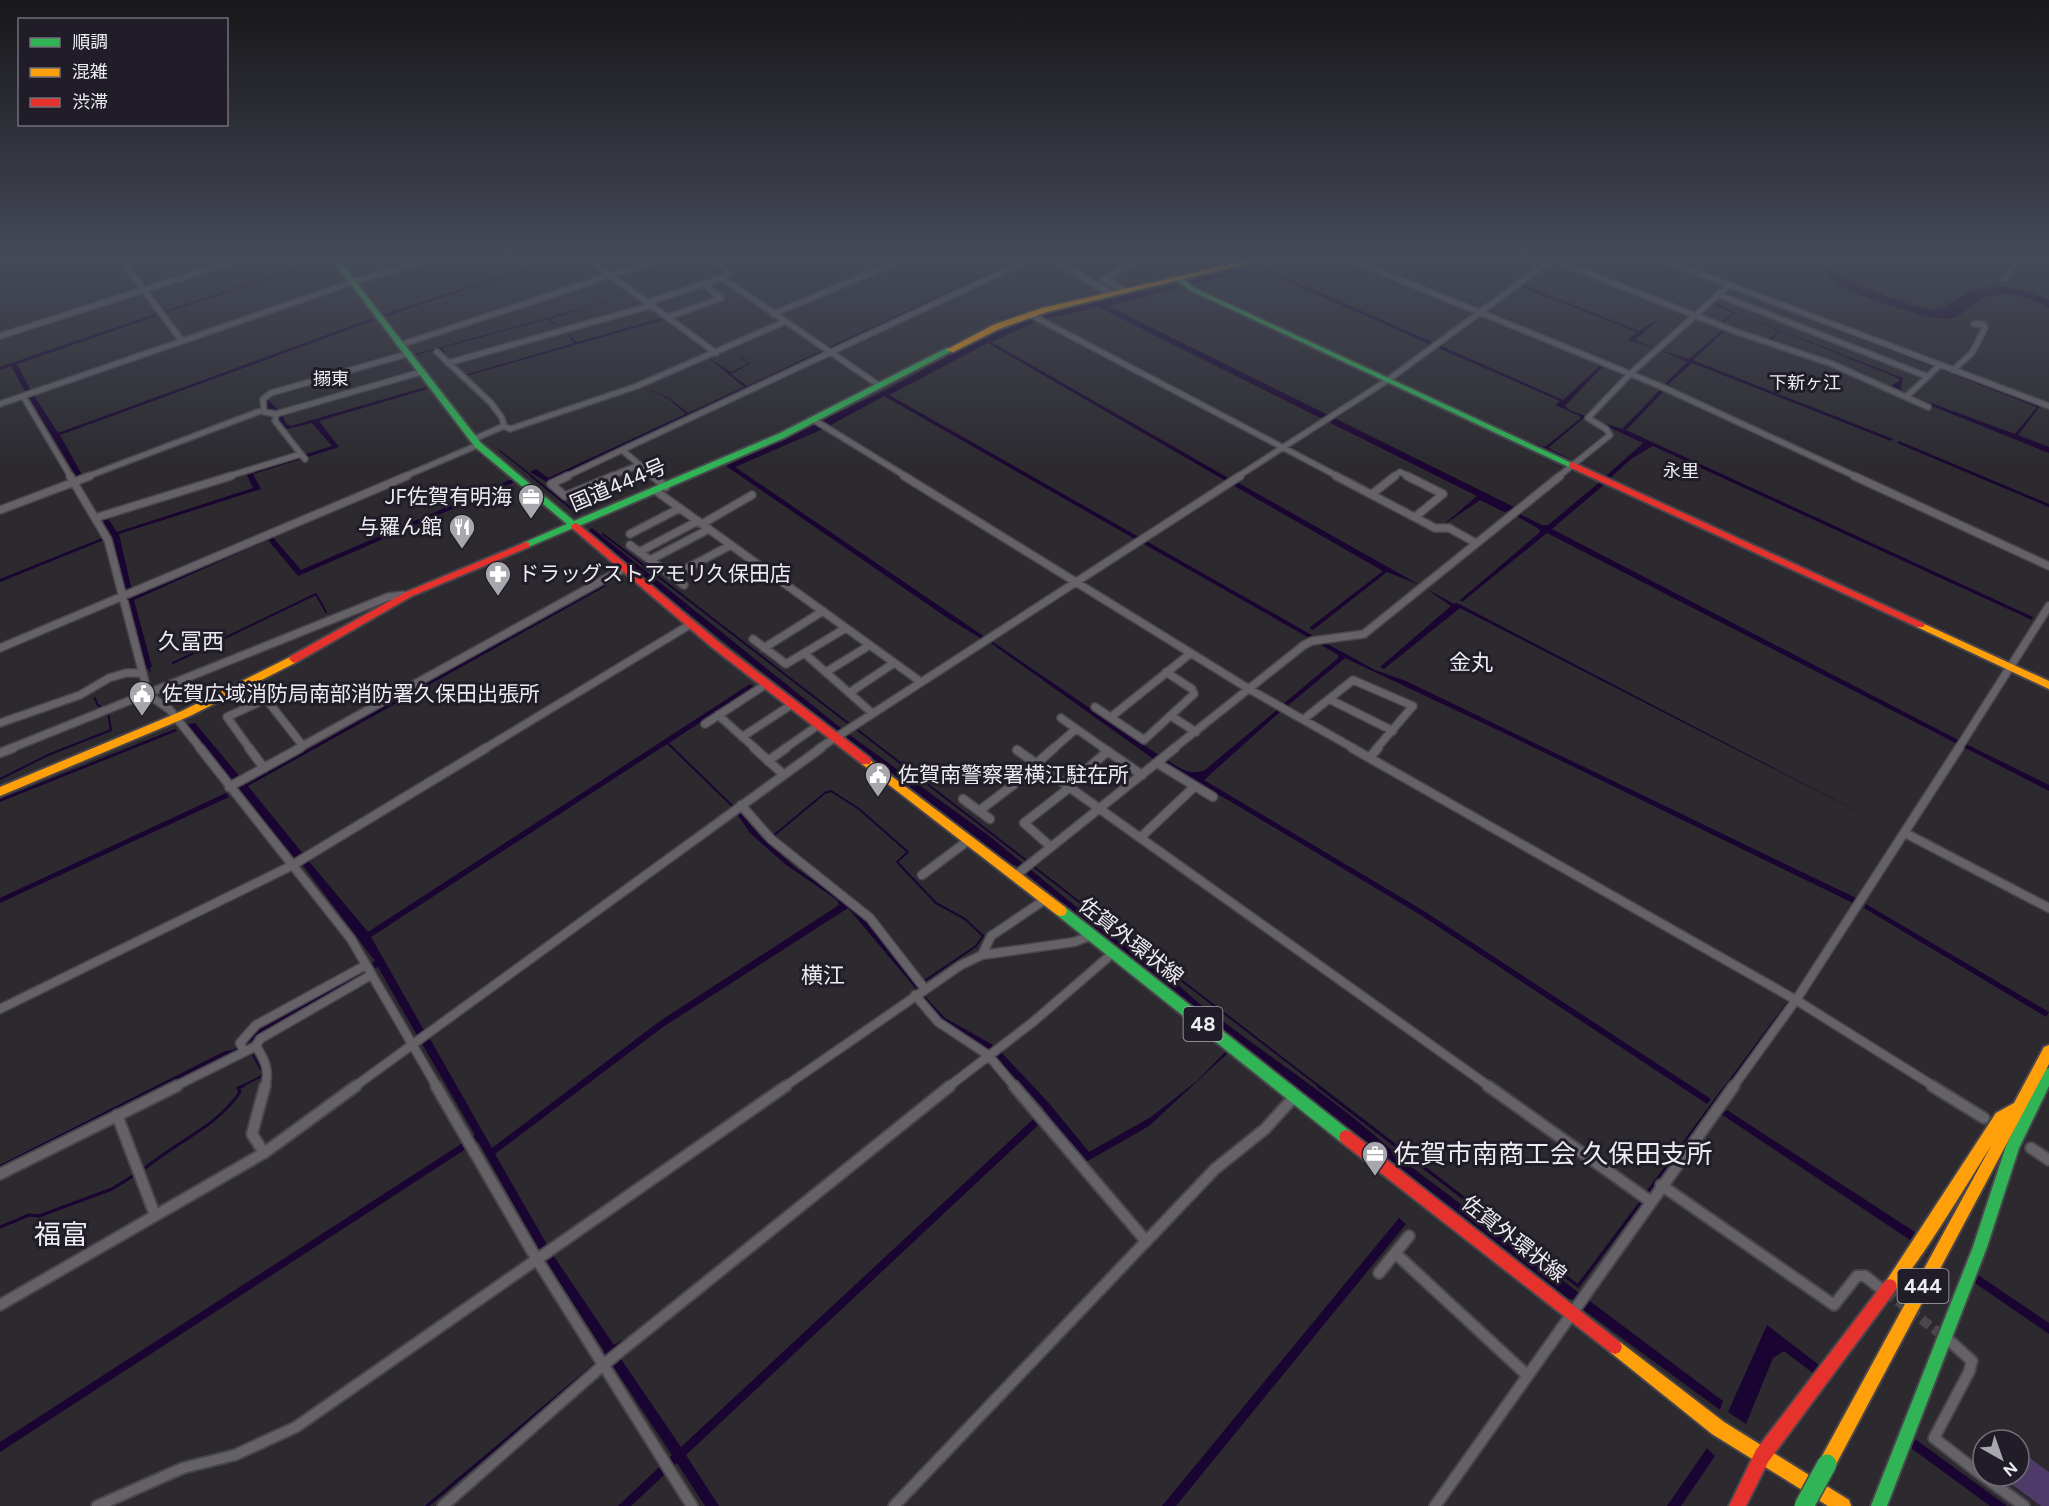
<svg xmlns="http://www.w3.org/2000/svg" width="2049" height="1506" font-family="Figtree,'Noto Sans JP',sans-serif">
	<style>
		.green { fill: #4f3b6a }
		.water { fill: #1a0431 }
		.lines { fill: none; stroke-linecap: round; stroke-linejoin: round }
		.stream-far2 { stroke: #1a0431; stroke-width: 1.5 }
		.stream-far1 { stroke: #1a0431; stroke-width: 2 }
		.stream { stroke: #1a0431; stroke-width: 3 }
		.street-tunnel { stroke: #49474c; stroke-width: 10; stroke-dasharray: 10 5; stroke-linecap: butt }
		.street-far3-casing { stroke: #48464c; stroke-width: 8 }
		.street-far2-casing { stroke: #48464c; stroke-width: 10 }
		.street-far1-casing { stroke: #48464c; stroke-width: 11 }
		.street-casing { stroke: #48464c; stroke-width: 14 }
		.fast-casing { stroke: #48464c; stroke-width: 4 }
		.slow-casing { stroke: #48464c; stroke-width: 4 }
		.jam-casing { stroke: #48464c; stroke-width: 4 }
		.street-far3 { stroke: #646267; stroke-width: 5 }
		.street-far2 { stroke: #646267; stroke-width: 7 }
		.street-far1 { stroke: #646267; stroke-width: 8 }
		.street { stroke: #646267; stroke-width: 10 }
		.fast { fill: #30b455; fill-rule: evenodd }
		.slow { fill: #ff9f0a; fill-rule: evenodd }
		.jam { fill: #e5322d; fill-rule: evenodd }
		.fast-bridge-casing { stroke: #48464c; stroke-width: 22; stroke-linecap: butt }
		.fast-bridge { stroke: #30b455; stroke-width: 19 }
		.labels { text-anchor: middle; stroke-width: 6; stroke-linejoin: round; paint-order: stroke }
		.far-neighbourhood-label { font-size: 18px; fill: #edebf2; stroke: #211d28 }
		.shield { fill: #211d28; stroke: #b0adb5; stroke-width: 1.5 }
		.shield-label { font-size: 20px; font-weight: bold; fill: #edebf2 }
		.street-label { font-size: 21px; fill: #edebf2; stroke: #211d28 }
		.poi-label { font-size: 21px; fill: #edebf2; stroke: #211d28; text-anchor: start }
		.neighbourhood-label { font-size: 22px; fill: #edebf2; stroke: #211d28 }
		.near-poi-label { font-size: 26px; fill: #edebf2; stroke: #211d28; text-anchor: start }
		.near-neighbourhood-label { font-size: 27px; fill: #edebf2; stroke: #211d28 }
	</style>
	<rect width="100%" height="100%" fill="#2c2a2f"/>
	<path class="green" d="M2019,1443L2029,1450L2027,1456L2049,1472V1506H2041L2001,1476H2019Z"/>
	<path class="water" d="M326,258L329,259L165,313L164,311Z
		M557,258H564L383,317L382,315Z
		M1021,258H1027L830,350L827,348Z
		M1297,258H1330L1263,267L1434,343L1432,345L1256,268L1192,285L1187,281L1258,263Z
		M1796,258C1824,258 1826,270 1849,280C1874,291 1901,303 1927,309C1946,313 1953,298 1969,292C1996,281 2024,289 2049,300V308C2029,297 2001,287 1979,301C1967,308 1959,321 1943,319C1916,316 1862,298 1839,284C1832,280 1827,273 1821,269C1813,265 1804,261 1796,258Z
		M1521,284L1639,331L1661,317L1635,340L1655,348L1628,340L1637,332L1519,286Z
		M1173,285L1178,288L1108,306L1514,507L1511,510L1542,525H1548L1601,481L1606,483L1552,529L1968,745L2049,785V791L1547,533L1462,602L1460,600L1540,532L1539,529L1508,511L1504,512L1480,500L1442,526L1477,496L1098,307L1035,322L991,342L1230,479L1226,481L988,343L889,395L1139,537L1135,539L884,396L827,427H820L823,429L735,467L985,637L982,639L949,619L726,466L815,424L818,426L822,424L819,422L886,390L976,341L1024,320L1100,300Z
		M1729,287L1935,365L1933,367L1732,290H1729L1716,303L1736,313L1903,378L1901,389L1906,395L1888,388L1900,380L1898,378L1781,331L1771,341L1762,339L1771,338L1780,331L1735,313L1724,322L1730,327L1702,315L1721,322L1733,313L1712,304Z
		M612,300L550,319L563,329L548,320H544L442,348L450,361L438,349L413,356L412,355Z
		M158,313L160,315L17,364L31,391L26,393L11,366L0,370V367Z
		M665,317L667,319L466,376L464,375L453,364L465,375L574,343L565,331L577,342Z
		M373,318L375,320L60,435L83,477L78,479L28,396L33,394L58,433Z
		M1726,327L1728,328L1694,359L1695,361L1893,439L1891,441L1692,363L1665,387L1663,386L1687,362L1660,350L1689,359Z
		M1439,345L1563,400L1602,364L1604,365L1565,406L1569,410L1586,416L1548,448L1576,462L1529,441L1545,447L1581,418L1580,416L1555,405L1560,401L1436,347Z
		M823,350L826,352L547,482L530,472L536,469L548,478L686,414L669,399L644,387L669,398L688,413L744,387L710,359L731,372L748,364L737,353L750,364L731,374L747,386Z
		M1941,368L2040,406L2018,435L2049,447V453L1912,398V396L2015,434L2037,407L1939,369Z
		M426,387L427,389L319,421L339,447L253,474L261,489L119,534L132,591L126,593L112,536L101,518L106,516L117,532L253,488L246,473L332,446L312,423L287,429L267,411V398H269L268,400L281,413L287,425L291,426Z
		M1662,388L1664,389L1663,392L1626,430L2033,617L2032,620L1653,446L1631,459L1609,479L1580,465L1606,476L1643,443L1593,420L1622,429Z
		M1899,441L2049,504V507L1897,443Z
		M514,478L517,481L298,576L268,540L134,600L152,667L144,670L126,598L132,594L133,596L143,592L142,591L153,588L271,535L301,570Z
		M1235,481L1420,585L1387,572L1313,630L1309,628L1383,571L1231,484Z
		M592,528L847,733L988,835L1122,944C1154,957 1178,987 1205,1008C1272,1059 1344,1105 1406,1163L1723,1401L1720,1410L1581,1308L1572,1299H1569L1104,938L1017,866L1009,863C867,754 725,646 588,531Z
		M102,538L104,540L0,582V579Z
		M1146,541L1317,638L1311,639L1142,543Z
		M603,583L606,586L248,786L304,855L296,860L190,728L185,725L195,723L246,784Z
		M1425,588L1454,604L1457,603L1889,828L1460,608L1384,669L1380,667L1451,606Z
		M990,640L1160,756L1155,760L988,641Z
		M1324,642L1375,670L1406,681L1858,899L1855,904L1502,732L1345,658L1285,708L1282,705L1338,658V655L1319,644Z
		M750,684L754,687L669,743L735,807L762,838L796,868L851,906L864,919L918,985V989L945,1018L993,1045L992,1048L997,1052L1000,1051L1048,1102L1089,1152L1151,1117L1198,1080L1227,1050L1229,1052L1149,1126L1086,1162L1048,1116L686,1455L719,1506H705L677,1463L631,1506H618L672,1455L613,1366L621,1359L681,1447L1044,1109L994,1056L995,1053L990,1050H986L943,1021L848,908L663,1027L495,1154L553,1255L614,1345L622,1340L624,1342L616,1348V1351L604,1358L602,1355L604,1351L545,1260L478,1141L0,1452V1442L475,1135L421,1042L429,1037L492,1148L660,1021L839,905L837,900L785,864L750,833L733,808L667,744L371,937L425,1032L418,1037L378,967L375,968L372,963L375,961L301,863L307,859L368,932Z
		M1278,709L1281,711L1204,780L1424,911L1711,1099L1707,1104L1419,914L1228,800L1163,764L1167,760C1180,768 1189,776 1205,770Z
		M175,729L177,731L0,802V799Z
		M226,793L229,797L0,903V898Z
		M1866,904L2049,1012L2046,1017L1864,908Z
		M363,971L365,975L262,1033L238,1051L0,1170V1165L225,1051L233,1050L245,1042L261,1026Z
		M1727,1110L1915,1232L1910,1240L1721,1114Z
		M1399,1218L1406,1224L1176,1506H1162Z
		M1978,1275L2049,1323V1334L1975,1283Z
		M1767,1325L1819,1365L1813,1373L1784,1351L1773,1358L1746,1424L1728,1412Z
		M1915,1439L2007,1506H1990L1911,1448Z
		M1707,1448L1715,1456L1681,1506H1667Z"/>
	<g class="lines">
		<path class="stream-far2" d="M330,258L348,282
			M710,258L719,269
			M617,277L635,270
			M350,284L403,353
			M406,357L417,371
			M420,375L458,425
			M889,377L1007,318L1103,291
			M476,448L481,455
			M499,450L533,477"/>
		<path class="stream-far1" d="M531,476L578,514
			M603,534L848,723
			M173,663L316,594L326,612
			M149,668L150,671
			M855,728L1027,861
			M0,779L48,755L111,730L108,713L97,704L95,698
			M773,836L825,793L831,791L859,809L908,852L897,862L936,903L965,919L983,936L976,946L923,982
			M1034,867L1320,1087
			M1858,1043L1928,1087
			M240,1087L260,1077L263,1073L253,1055
			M1725,1087L1789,1001"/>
		<path class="stream" d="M1318,1086L1578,1286L1641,1202
			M1925,1086L1929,1088
			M143,1170C175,1142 216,1128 240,1092L238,1088L243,1086
			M1647,1193L1726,1086
			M0,1227L29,1215L39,1216L112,1189L136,1174
			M427,1506L598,1362"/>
		<path class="street-tunnel" d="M1886,1292L1943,1336"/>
		<g class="street-far3-casing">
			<path id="street-far3" d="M120,258L182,341
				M1049,258L1112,294
				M1347,258L1660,386L1857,477
				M1658,258L2049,406
				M584,259H588L716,353
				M1552,259L1737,332L1832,364L1928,407
				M0,262L14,258
				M722,278L880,386
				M2004,279L2020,258
				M1125,291L1104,279L1139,258
				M1719,295L1926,376
				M649,302L722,278L728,273L714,258
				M773,314L907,258
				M1029,314L1339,477
				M669,317L721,298L704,284
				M0,336L243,258
				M400,345L663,258
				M437,352L491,403L502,418L504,426
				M407,354L271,393L263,399L264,412L276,414L421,372
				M448,363L653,305
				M1953,370L1972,353L1985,328L1983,324H1974
				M23,396L71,477
				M1906,397L1940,365
				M0,404L353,282L433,258
				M276,414L275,421L305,459
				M814,420L907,477
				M474,439L504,426L510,429L637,386L784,322
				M622,450L1032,258
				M86,477L263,410
				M226,477L301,454
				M403,477L478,445
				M565,477L622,450L654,477
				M609,477L639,465
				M1237,477L1388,380L1554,258
				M1393,477L1400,472L1410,477
				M1558,477L1610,435L1606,429L1588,418L1630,374L1729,285"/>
		</g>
		<g class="street-far2-casing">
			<path id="street-far2" d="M70,476L108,540L146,686L153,698L170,710L201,749
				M568,476L551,484L565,496L613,476
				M653,476L666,487
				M904,476L1249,689L1355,749
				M1336,476L1435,528H1449L1476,543
				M1407,476L1443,494L1415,517
				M1854,476L2049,566
				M656,491L921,682
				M1372,494L1395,476
				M0,510L90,476
				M95,518L231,476
				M702,524L752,495
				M630,534L680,508
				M630,545L684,585
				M639,552L698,521
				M650,560L709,529
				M672,576L731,545
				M753,639L786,664L846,628
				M0,648L407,476
				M764,648L823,611
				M804,653L872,713
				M826,672L870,645
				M849,693L894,663
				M1329,699L1393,731
				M1095,707L1144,740L1194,694L1192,689L1166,672
				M718,715L756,749
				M1171,716L1196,732
				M1111,717L1191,653
				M1061,718L1105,749
				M1304,719L1353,680L1413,706L1376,749
				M0,723L80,695L109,678L126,673H141
				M705,724L765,685
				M742,737L791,705
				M9,749L388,597L403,595
				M250,749L227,717L266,699L303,746
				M297,749L623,569
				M484,749L691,624
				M784,749L817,726
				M818,749L1240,476
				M1053,749L1076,729
				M1173,749L1304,645L1312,641L1364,634L1560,476
				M1958,749L2049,606"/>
		</g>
		<g class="street-far1-casing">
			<path id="street-far1" d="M200,748L351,939L437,1087
				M249,748L264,768
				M754,748L783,774
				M1103,748L1142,775
				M1352,748L1796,1000L1935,1087
				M1017,750L1490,1087
				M0,753L13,748
				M1370,757L1378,748
				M768,761L786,748
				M1157,763L1213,797
				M1036,764L1054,748
				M1067,786L1108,751
				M229,787L300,748
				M963,799L990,819
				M741,805L771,839L870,918L925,989
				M979,811L1038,766
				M1905,833L2049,908
				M1140,838L1194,787
				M1051,847L1024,823L1069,788
				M922,875L969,840
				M1016,875L1175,748
				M982,955L991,936L1046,899
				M915,995L938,1022L988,1055L1015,1087
				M0,1009L291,866L486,748
				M256,1046C265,1060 270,1071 265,1087
				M244,1052L240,1043L256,1025L366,965
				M174,1087L256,1046L260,1039L371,975
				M354,1087L821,748
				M784,1087L961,965L982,955L1074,942L1090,936
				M948,1087L1033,1022L1113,953
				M1733,1087L1796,1000L1959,748"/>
		</g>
		<g class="street-casing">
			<path id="street" d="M436,1086L536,1258L692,1506
				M1014,1086L1146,1241
				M1488,1086L1650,1201
				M1932,1086L1984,1118
				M117,1115L155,1215
				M2031,1148L2049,1160
				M264,1153L252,1134L265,1086
				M0,1174L177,1086
				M1661,1185L1834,1305L1857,1276H1865L1881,1289
				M1395,1253L1527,1375
				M1379,1273L1409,1236
				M0,1305L264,1153L356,1086
				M1951,1342L1972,1361L1969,1372L1934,1438L1983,1476
				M1983,1476L2024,1506
				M97,1506L183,1468L235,1455L296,1427L786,1086
				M443,1506L602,1366L950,1086
				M894,1506L1215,1169L1265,1129L1294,1097
				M1435,1506L1734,1086"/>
		</g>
		<g class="fast-casing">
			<path id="fast" d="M331,258H337L481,443L574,521L778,434L947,348L954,350L784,438L579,526L578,528H573L526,548L523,547V543L567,524L475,447Z
				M1175,276H1179L1194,288L1576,465L1575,467H1569L1190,290L1175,278Z
				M1061,906L1065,907L1351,1132L1353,1137L1351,1142L1346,1144L1341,1142L1057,915L1055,911L1057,907Z
				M2049,1068V1086L2019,1148L1987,1247L1887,1506H1871L1973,1247L2006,1146L2043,1070Z"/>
		</g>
		<g class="slow-casing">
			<path id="slow" d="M1259,258H1269L1047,312L999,329L953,352L946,350L993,325L1042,308Z
				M1920,622L2049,681V689L1917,627L1915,625L1917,623Z
				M294,655L299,659L297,662L190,716L0,796V787L182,711Z
				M866,757L1065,907L1067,911L1065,915L1061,916L1057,915L862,764L861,761L862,758Z
				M2049,1045V1064L1833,1470L1827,1472L1821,1470L1819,1464L1821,1458L1991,1146C1976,1169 1907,1286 1890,1293L1885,1291L1883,1286L1996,1113L2014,1103L2044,1047Z
				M1615,1340L1620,1342L1724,1422L1849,1500L1851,1506H1828L1712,1434L1610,1352L1608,1347L1610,1342Z"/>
		</g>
		<g class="jam-casing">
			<path id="jam" d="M1572,462L1923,623L1925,625L1923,627H1917L1569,467V463Z
				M575,523L578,524L721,644L870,758L871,761L870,764H862L714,649L572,528L571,526Z
				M526,542L529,543V547L412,596L297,662L294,663L289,659L291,656L406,592Z
				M1346,1130L1351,1132L1620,1342L1622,1347L1620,1352L1615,1354L1610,1352L1341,1142L1339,1137L1341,1132Z
				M1890,1279L1895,1281L1897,1286L1895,1291L1768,1462L1746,1506H1729L1756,1450L1885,1281Z"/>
		</g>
		<use href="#street-far3" class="street-far3"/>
		<use href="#street-far2" class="street-far2"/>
		<use href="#street-far1" class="street-far1"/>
		<use href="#street" class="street"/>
		<use href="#fast" class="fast"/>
		<use href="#slow" class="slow"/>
		<use href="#jam" class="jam"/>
		<g class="fast-bridge-casing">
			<path id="fast-bridge" d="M1804,1506L1827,1464"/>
		</g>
		<use href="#fast-bridge" class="fast-bridge"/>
	</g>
	<linearGradient id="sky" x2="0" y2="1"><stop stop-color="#18171a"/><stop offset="0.55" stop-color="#454a58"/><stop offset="1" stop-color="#454a58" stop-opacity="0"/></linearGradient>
	<rect width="2049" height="468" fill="url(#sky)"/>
	<defs>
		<g id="office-pin" transform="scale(1.35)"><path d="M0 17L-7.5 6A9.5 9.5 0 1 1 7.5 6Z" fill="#a9a7ae" stroke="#211d28"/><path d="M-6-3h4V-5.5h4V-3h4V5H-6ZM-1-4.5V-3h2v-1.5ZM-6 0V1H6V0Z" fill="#fff"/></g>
		<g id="restaurant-pin" transform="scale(1.35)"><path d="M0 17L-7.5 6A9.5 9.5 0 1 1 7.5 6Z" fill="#a9a7ae" stroke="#211d28"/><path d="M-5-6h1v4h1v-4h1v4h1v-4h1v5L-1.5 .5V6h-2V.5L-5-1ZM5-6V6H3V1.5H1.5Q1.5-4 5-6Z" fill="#fff"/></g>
		<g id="pharmacy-pin" transform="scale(1.35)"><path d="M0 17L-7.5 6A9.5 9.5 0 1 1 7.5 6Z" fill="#a9a7ae" stroke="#211d28"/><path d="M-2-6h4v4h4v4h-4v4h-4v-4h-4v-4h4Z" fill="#fff"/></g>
		<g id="civic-pin" transform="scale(1.35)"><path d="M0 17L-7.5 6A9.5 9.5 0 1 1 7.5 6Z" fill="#a9a7ae" stroke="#211d28"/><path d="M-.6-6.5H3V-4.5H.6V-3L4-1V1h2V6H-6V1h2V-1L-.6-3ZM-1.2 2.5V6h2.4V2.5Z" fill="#fff"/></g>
	</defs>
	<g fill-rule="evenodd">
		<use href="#office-pin" x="531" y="497"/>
		<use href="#restaurant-pin" x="462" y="527"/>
		<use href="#pharmacy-pin" x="498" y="574"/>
		<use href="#civic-pin" x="142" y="694"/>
		<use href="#civic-pin" x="878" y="775"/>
		<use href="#office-pin" x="1375" y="1154"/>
	</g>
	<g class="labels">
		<g class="far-neighbourhood-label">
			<text x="331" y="385">搦東</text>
			<text x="1805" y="389">下新ヶ江</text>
			<text x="1681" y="477">永里</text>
		</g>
		<g class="shield">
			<rect x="1183.5" y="1007" width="39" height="34" rx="4.5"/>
			<rect x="1897.5" y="1269" width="51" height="34" rx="4.5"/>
		</g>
		<g class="shield-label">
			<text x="1203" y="1031">48</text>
			<text x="1923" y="1293">444</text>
		</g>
		<g class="street-label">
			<text transform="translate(618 485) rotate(-23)" y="7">国道444号</text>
			<text transform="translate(1131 941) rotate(38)" y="7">佐賀外環状線</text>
			<text transform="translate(1514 1239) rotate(38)" y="7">佐賀外環状線</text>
		</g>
		<g class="poi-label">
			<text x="512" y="504" text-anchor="end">JF佐賀有明海</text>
			<text x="442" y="534" text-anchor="end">与羅ん館</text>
			<text x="518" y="581">ドラッグストアモリ久保田店</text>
			<text x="162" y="701">佐賀広域消防局南部消防署久保田出張所</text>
			<text x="898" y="782">佐賀南警察署横江駐在所</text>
		</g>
		<g class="neighbourhood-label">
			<text x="191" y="649">久冨西</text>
			<text x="1471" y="670">金丸</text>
			<text x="823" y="983">横江</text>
		</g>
		<g class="near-poi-label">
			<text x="1394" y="1163">佐賀市南商工会 久保田支所</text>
		</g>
		<g class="near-neighbourhood-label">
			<text x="61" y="1244">福富</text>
		</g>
	</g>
	<rect x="18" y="18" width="210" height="108" fill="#211d28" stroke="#736f79" stroke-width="1.5"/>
	<rect x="30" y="38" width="30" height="9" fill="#30b455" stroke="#736f79" stroke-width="1.5"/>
	<text x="72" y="48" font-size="18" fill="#edebf2">順調</text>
	<rect x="30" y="68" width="30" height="9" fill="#ff9f0a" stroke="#736f79" stroke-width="1.5"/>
	<text x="72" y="78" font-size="18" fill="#edebf2">混雑</text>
	<rect x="30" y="98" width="30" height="9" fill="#e5322d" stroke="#736f79" stroke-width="1.5"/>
	<text x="72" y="108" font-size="18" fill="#edebf2">渋滞</text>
	<g transform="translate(2001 1458) rotate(140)"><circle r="28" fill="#211d28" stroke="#736f79" stroke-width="1.5"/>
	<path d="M0-4.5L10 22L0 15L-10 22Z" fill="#a9a7ae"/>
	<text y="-9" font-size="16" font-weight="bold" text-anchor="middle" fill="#edebf2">N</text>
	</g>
</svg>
